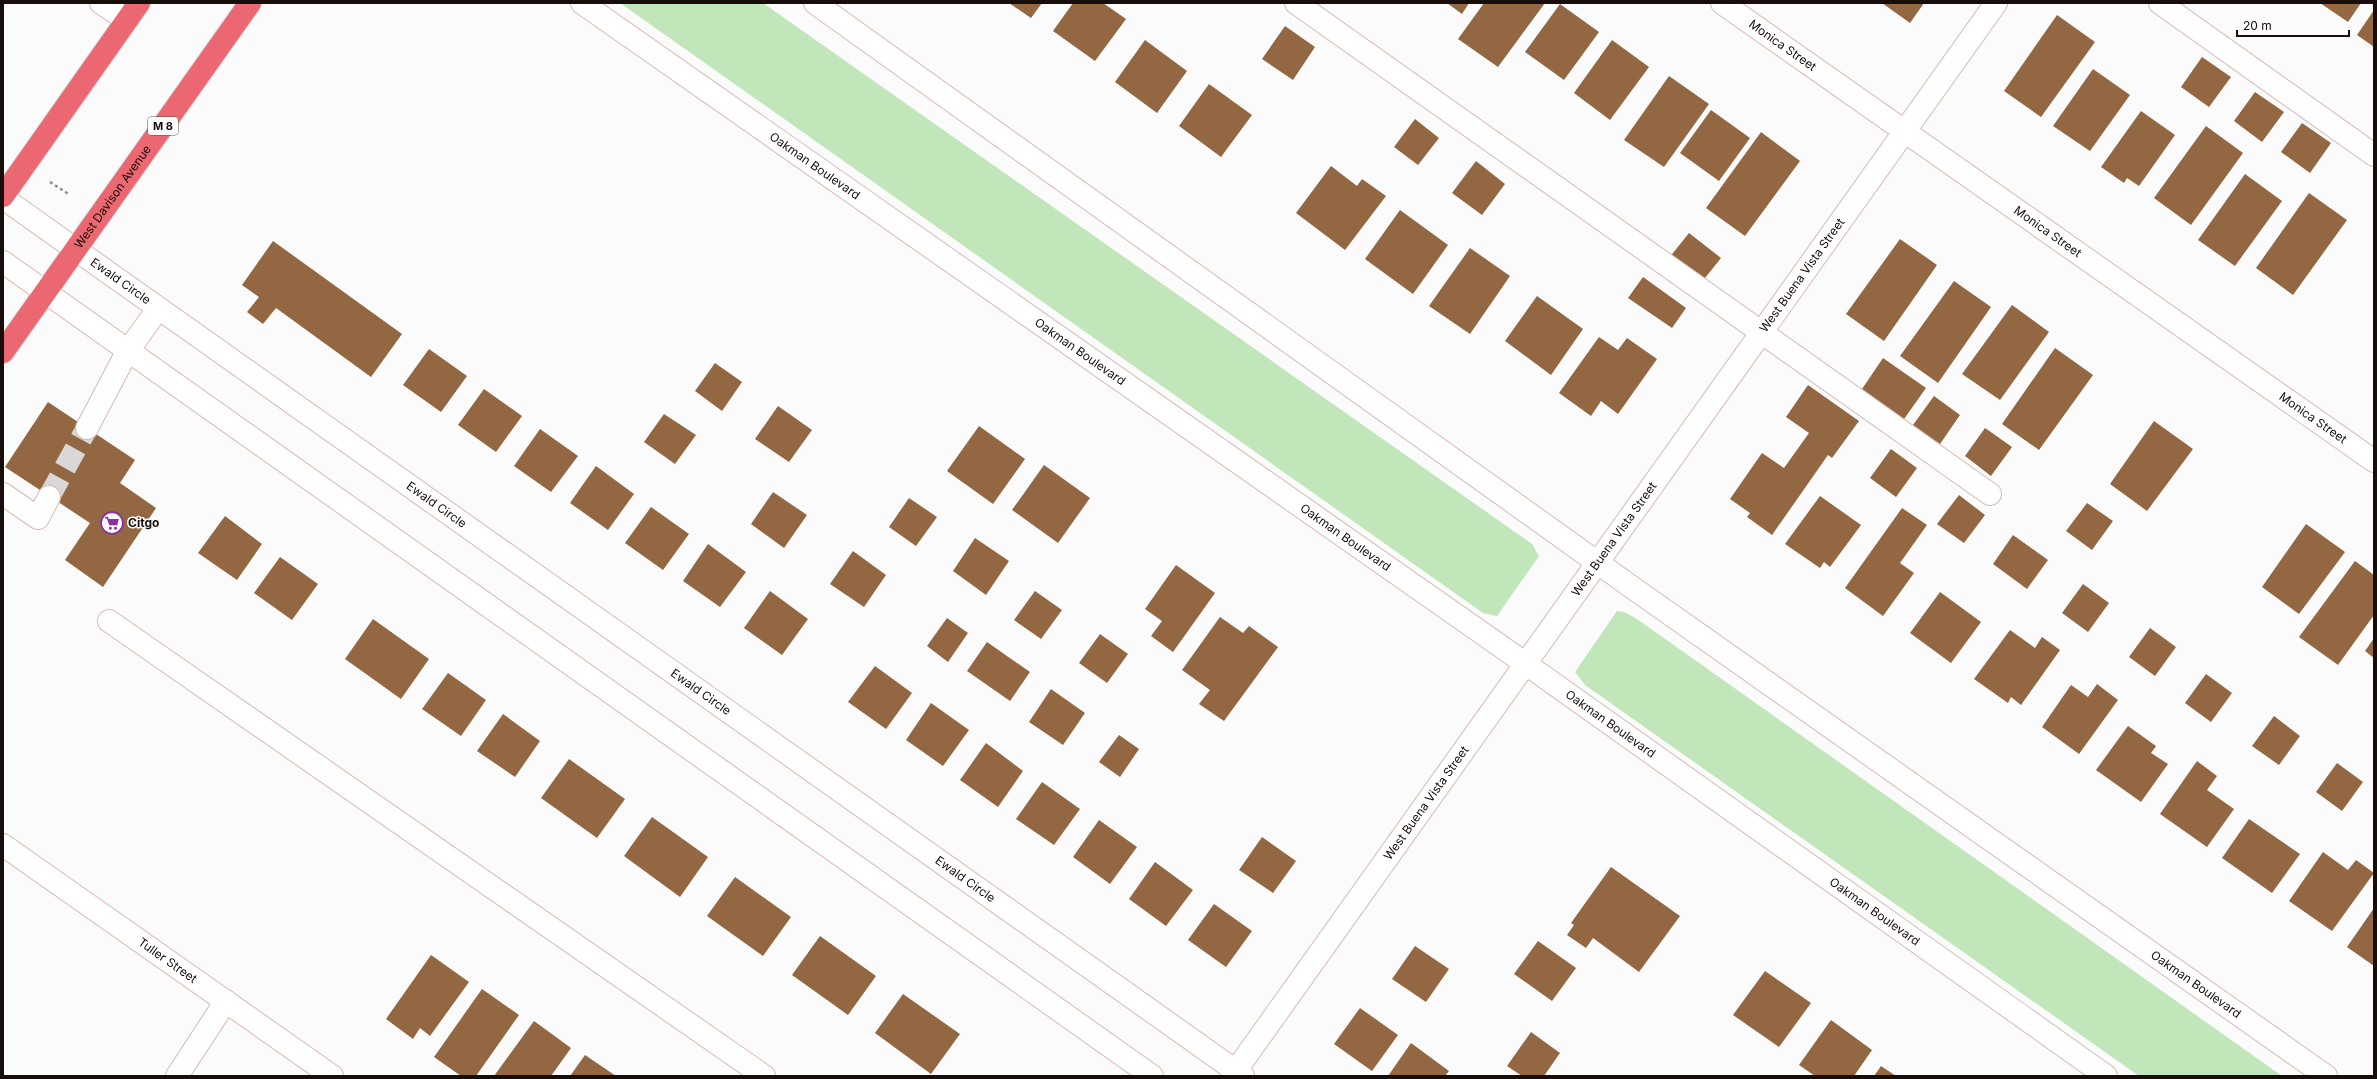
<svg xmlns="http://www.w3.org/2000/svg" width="2377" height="1079" font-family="Inter,sans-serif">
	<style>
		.green { fill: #c0e6b9 }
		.building { fill: #926741 }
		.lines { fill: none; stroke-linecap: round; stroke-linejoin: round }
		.minor-tunnel { stroke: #d9d7d7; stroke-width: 22; stroke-dasharray: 22 11; stroke-linecap: butt }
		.minor-casing { stroke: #d8baaf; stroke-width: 24 }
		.highway-casing { stroke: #dad8d8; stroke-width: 24 }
		.path { stroke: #928e8c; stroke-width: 2.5; stroke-dasharray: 3 3; stroke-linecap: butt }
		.minor { stroke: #fff; stroke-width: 22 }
		.highway { stroke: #eb6771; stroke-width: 22 }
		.labels { text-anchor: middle; stroke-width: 3; stroke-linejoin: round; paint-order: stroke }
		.shield { fill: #fbfbfb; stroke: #5b5452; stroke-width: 1 }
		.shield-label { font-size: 11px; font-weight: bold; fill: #170d0a }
		.street-label { font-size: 12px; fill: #170d0a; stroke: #fbfbfb }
		.poi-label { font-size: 12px; font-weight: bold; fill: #170d0a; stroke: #fbfbfb; text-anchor: start }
	</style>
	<rect width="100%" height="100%" fill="#fbfbfb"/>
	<path class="green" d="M620,3H763L1532,544L1539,556L1497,616L1483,613Z
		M1617,611L1624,612L1637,619L2282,1076H2139L1585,685L1575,672Z"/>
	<path class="building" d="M1009,3H1042L1031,18Z
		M1073,3H1103L1126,19L1095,61L1053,31Z
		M1447,3H1469L1462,14Z
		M1484,3H1545L1498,67L1458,39Z
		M1882,3H1924L1910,23Z
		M2320,3H2361L2348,22Z
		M1560,4L1599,32L1564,80L1525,52Z
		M2374,10V47L2357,35Z
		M2057,15L2095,42L2041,117L2004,91Z
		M1285,26L1315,47L1293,80L1262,59Z
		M1145,40L1187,71L1157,113L1115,82Z
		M1612,40L1649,67L1610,120L1574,93Z
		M2202,57L2231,77L2209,107L2181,87Z
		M2093,69L2130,95L2090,151L2053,126Z
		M1669,76L1709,104L1664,167L1624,140Z
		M1209,84L1252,115L1221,157L1179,126Z
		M2255,92L2284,112L2262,142L2234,121Z
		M1711,110L1750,138L1719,181L1680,153Z
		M2141,111L2175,135L2139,186L2127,178L2124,183L2101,167Z
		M1415,119L1439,138L1418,165L1394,147Z
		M2302,123L2331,143L2310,173L2281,152Z
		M2206,126L2243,153L2191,225L2154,198Z
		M1761,132L1800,161L1745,236L1706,208Z
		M1476,161L1505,184L1482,215L1452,193Z
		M1331,166L1357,186L1362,179L1386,196L1345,250L1296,213Z
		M2245,174L2282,201L2235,266L2198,240Z
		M2309,193L2347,220L2293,295L2256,268Z
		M1400,210L1448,245L1413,294L1365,259Z
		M1689,233L1721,258L1701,283L1669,258Z
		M1900,239L1937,265L1884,341L1846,314Z
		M273,241L402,334L371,377L276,308L263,324L247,312L259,297L242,285Z
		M1470,248L1510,276L1470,334L1429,306Z
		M1643,277L1686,308L1672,328L1628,298Z
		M1954,281L1991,307L1938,383L1900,356Z
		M1537,296L1583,329L1551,375L1505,341Z
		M2012,305L2049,332L2000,400L1962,374Z
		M1599,337L1618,350L1627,338L1657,359L1618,414L1601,401L1591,416L1559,393Z
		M2055,348L2093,375L2039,450L2002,424Z
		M429,349L467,376L441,412L403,385Z
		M1883,358L1926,388L1904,419L1862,389Z
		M715,363L742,382L722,411L695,391Z
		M1808,385L1859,421L1832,458L1828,455L1772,535L1747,517L1750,513L1730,499L1762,453L1784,468L1809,433L1786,417Z
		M484,389L522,416L496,452L458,425Z
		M1934,396L1960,415L1940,444L1913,425Z
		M48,402L135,460L120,483L156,508L103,587L65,560L90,523L5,467Z
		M778,406L812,430L789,462L755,439Z
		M664,414L696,435L675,464L644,442Z
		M2154,421L2193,449L2147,511L2110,484Z
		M979,426L1025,459L993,504L947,471Z
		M1985,428L2012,447L1991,476L1965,456Z
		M540,429L578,456L551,492L514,466Z
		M1891,449L1917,468L1896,497L1870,478Z
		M1044,465L1090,498L1058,543L1012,510Z
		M596,466L634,494L608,530L570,503Z
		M773,492L807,515L784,548L751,524Z
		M1959,495L1985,515L1964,543L1937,524Z
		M1820,496L1861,525L1830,567L1824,562L1820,568L1785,544Z
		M909,498L937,517L916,546L889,527Z
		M2087,503L2113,521L2092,550L2066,531Z
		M651,507L689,534L663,570L625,543Z
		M1902,508L1927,525L1900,563L1914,573L1883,616L1845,588Z
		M225,516L262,544L237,580L198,553Z
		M2306,524L2345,552L2299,614L2262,587Z
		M2013,535L2048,560L2027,589L1993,564Z
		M975,538L1009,561L986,595L953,571Z
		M708,544L746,572L720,607L683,581Z
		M853,551L886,575L864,607L830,584Z
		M280,557L318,584L292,620L254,593Z
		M2355,561L2374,575V615L2338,665L2299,637Z
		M1176,565L1215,593L1173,652L1151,636L1162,621L1145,609Z
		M2083,584L2109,603L2088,632L2062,613Z
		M770,591L808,619L782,655L744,628Z
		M1035,591L1062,610L1041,639L1014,620Z
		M1940,592L1981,622L1951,663L1910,633Z
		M1220,617L1243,633L1249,626L1278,647L1224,721L1199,704L1210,690L1182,670Z
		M947,618L968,633L948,662L927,646Z
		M373,619L429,659L401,699L345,659Z
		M2150,628L2176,647L2155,676L2129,657Z
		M2010,630L2035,648L2042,637L2060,650L2021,705L2011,697L2008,703L1974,679Z
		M1100,634L1128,654L1107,683L1079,663Z
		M2374,638V658L2365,651Z
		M987,642L1030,672L1010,701L967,671Z
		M875,666L912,693L886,729L848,702Z
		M448,673L486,700L461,736L422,709Z
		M2206,674L2232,693L2211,722L2185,703Z
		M2097,684L2118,700L2079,754L2042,727L2071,685L2088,697Z
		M1051,689L1085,713L1063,745L1029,722Z
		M931,703L969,730L943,766L906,740Z
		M503,714L540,741L515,777L477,751Z
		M2274,716L2300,736L2279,765L2252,746Z
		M2128,726L2156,746L2151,753L2168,764L2141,802L2096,770Z
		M1119,735L1139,749L1120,777L1099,762Z
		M986,743L1023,771L998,807L960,780Z
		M569,759L625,799L597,838L541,798Z
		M2197,761L2217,776L2207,790L2234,809L2207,847L2160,814Z
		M2337,763L2363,782L2342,811L2316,792Z
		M1042,782L1080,809L1054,845L1016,819Z
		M652,817L708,857L680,897L624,856Z
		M2249,819L2300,854L2272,893L2222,858Z
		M1099,820L1137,847L1110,884L1073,857Z
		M1262,837L1296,861L1273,893L1239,870Z
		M2323,852L2348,870L2356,860L2374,873L2332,931L2289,901Z
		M1155,862L1193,890L1166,926L1129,899Z
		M1611,867L1680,916L1639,972L1593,938L1586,948L1567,935L1574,925L1571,923Z
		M735,877L791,917L763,956L707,916Z
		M1214,904L1252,931L1226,967L1188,940Z
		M2374,908V966L2347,947Z
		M820,936L876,976L848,1015L792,975Z
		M1538,941L1576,968L1552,1001L1514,974Z
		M1415,946L1449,969L1426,1002L1392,979Z
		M431,955L469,982L430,1036L420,1028L413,1039L386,1019Z
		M1765,971L1811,1003L1779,1047L1733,1015Z
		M482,989L519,1015L476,1076H461L434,1057Z
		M903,994L960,1034L931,1074L875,1033Z
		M1360,1008L1398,1035L1372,1071L1334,1044Z
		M1831,1020L1872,1050L1854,1076H1815L1799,1065Z
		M534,1021L571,1048L551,1076H494Z
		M1531,1032L1560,1053L1544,1076H1522L1507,1066Z
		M1411,1043L1449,1071L1445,1076H1388Z
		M585,1055L616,1076H570Z
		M1881,1066L1896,1076H1874Z"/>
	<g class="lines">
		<path class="minor-tunnel" d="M49,497L87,428"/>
		<g class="minor-casing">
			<g id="minor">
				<path d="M101,3L127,20"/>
				<path id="s1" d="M582,3L1526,664L2106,1076"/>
				<path id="s2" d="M815,3L1633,588L2326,1076"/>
				<path d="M1296,3L1990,494"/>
				<path id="s3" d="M1722,3L2374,461"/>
				<path d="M2160,3L2374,155"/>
				<path id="s4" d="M3,198L1243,1076"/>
				<path d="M3,262L1152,1076"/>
				<path d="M87,428L127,352L158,309"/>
				<path d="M3,494L38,518L49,497"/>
				<path d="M109,621L764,1076"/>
				<path id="s5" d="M3,845L332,1076"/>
				<path d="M177,1076L226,1001"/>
				<path id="s6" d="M1232,1076L1996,3"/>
			</g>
		</g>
		<g class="highway-casing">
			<g id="highway">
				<path d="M3,196L139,3"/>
				<path id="s7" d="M3,352L250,3"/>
			</g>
		</g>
		<path class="path" d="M50,182L70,195"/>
		<use href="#minor" class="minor"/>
		<use href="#highway" class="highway"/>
	</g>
	<defs>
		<g id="supermarket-ring" transform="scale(1.15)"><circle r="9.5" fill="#fbfbfb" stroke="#88319f" stroke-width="1.5"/><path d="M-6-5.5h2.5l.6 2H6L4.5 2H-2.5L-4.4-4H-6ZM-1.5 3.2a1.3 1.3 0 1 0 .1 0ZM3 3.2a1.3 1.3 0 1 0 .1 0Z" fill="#88319f"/></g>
	</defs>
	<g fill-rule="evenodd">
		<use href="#supermarket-ring" x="112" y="523"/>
	</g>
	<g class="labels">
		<rect class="shield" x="148" y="117" width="30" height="18" rx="3"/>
		<g class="shield-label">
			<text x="163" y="130">M 8</text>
		</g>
		<g class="street-label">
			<text dy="4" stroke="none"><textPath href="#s3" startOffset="74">Monica Street</textPath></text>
			<text dy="4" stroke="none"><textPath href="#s1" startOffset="284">Oakman Boulevard</textPath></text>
			<text dy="4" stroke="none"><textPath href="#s7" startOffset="190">West Davison Avenue</textPath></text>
			<text dy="4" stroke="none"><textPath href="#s3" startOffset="398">Monica Street</textPath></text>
			<text dy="4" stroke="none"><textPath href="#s6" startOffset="983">West Buena Vista Street</textPath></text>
			<text dy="4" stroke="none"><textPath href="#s4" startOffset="144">Ewald Circle</textPath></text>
			<text dy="4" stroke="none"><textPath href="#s1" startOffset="608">Oakman Boulevard</textPath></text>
			<text dy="4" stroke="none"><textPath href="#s3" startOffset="722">Monica Street</textPath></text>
			<text dy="4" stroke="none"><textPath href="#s4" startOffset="531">Ewald Circle</textPath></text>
			<text dy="4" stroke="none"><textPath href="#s1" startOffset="932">Oakman Boulevard</textPath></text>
			<text dy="4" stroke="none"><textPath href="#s6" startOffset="659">West Buena Vista Street</textPath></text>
			<text dy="4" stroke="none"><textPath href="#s4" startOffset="855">Ewald Circle</textPath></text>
			<text dy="4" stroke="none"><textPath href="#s1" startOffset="1256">Oakman Boulevard</textPath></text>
			<text dy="4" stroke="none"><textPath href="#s6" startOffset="335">West Buena Vista Street</textPath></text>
			<text dy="4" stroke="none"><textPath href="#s4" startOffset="1179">Ewald Circle</textPath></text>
			<text dy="4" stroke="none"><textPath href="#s1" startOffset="1580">Oakman Boulevard</textPath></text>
			<text dy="4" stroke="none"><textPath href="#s5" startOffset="201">Tuller Street</textPath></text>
			<text dy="4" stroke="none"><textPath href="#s2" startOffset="1694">Oakman Boulevard</textPath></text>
		</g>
		<g class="poi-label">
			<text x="128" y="527">Citgo</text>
		</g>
	</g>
	<rect width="2377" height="1079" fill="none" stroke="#170d0a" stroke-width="8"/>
	<path d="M2237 30v6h112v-6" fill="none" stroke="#170d0a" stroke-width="2"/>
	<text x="2243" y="30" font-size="12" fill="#170d0a" stroke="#fbfbfb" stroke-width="3" paint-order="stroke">20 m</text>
</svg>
